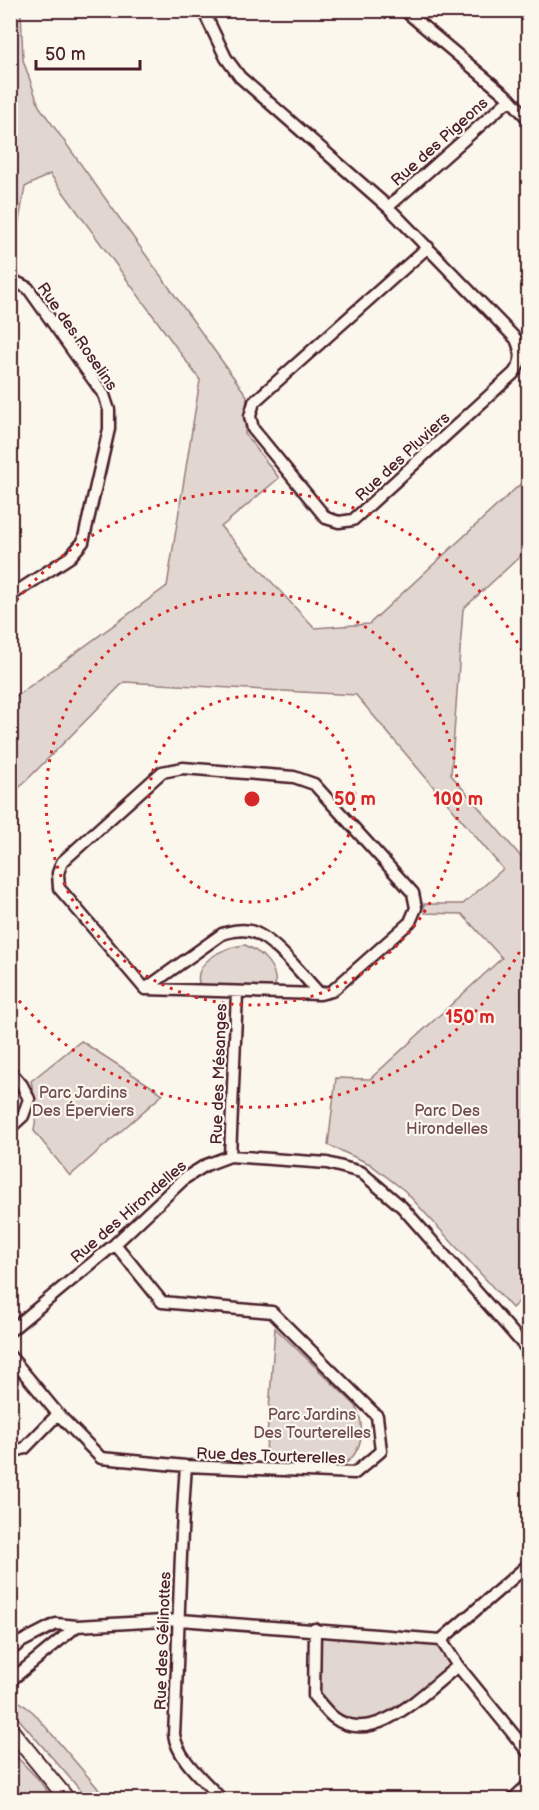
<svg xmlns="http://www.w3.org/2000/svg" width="539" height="1810" font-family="'Balsamiq Sans',sans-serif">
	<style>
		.green { fill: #e2d7d0; stroke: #967b7e; stroke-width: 1.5 }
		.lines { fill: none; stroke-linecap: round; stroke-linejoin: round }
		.minor-casing { stroke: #4a1f2b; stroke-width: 15 }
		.tertiary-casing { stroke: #4a1f2b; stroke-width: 18 }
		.minor { stroke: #fbf7ec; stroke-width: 10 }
		.tertiary { stroke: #fbf7ec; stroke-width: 14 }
		.ring { fill: none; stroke: #d62828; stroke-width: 3; stroke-dasharray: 3 6 }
		.labels { text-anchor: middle; stroke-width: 4.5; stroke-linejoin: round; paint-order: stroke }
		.street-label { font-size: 16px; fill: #4a1f2b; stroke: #fbf7ec }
		.park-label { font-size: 16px; fill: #704d54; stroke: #fbf7ec }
		.centre { fill: #d62828; stroke: #fbf7ec; stroke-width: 3 }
		.ring-label { font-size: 18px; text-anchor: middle; font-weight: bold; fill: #d62828; stroke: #fbf7ec; stroke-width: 4.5; stroke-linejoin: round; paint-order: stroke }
	</style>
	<rect width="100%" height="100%" fill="#fbf7ec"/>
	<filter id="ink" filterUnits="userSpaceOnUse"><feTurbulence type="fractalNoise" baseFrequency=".0167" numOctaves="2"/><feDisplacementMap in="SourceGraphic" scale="12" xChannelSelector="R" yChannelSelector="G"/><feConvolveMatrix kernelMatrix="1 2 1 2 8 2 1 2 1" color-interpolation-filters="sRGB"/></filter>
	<g filter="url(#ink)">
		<path class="green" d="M21,10L23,60L39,106L247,396L245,434L279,478L221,527L314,628L369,624L528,477V549L463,609L451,775L528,865V1293L512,1308L405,1191L370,1164L328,1145L336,1078L370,1079L502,958L462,914L425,913L424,904H463L503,869L356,695L124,682L11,796V700L167,586L200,380L50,174L25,187L13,254H11L10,11Z
			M245,945C263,953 278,967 275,988L201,989C189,963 223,947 245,945Z
			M81,1041L163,1094L70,1176L34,1131L37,1110L31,1081Z
			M275,1328L356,1406C366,1429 363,1454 340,1467L265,1465Z
			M315,1629L441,1640L458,1666L370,1727L334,1718L314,1696Z
			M20,1702L33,1712L107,1799H88L11,1710Z
			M10,1750L39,1780L53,1799H11Z"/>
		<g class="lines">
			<g class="minor-casing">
				<path id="minor" d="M203,10L226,58L240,77L388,207L516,339C522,353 523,360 514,373L353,520L339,522L326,518L253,429L250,416L254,402L428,247
					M404,10L510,99L528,119
					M388,207L510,99
					M10,279L28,288L104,395L109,410V429L83,542L70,557L10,596
					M183,768L294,777L314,784L413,893L416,908L410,922L332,991L320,994L145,989L59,888L58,873L62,862L162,772Z
					M145,989L222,934C232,931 240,929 250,931C272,936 304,977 320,994
					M10,1071L22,1085L29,1099L23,1116L10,1128
					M230,1156L237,993
					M10,1331L115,1244L185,1178L206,1165L230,1156L327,1163L361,1172L402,1207L528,1350
					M10,1356L58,1414L101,1458L186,1466L355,1473L381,1451L377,1416L272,1312L162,1302L115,1244
					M10,1453L25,1448L58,1414
					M186,1466C179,1555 179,1644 174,1734C177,1759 205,1781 222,1800
					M315,1629L314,1696C320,1703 326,1711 333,1717C374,1749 426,1690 458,1666
					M441,1640L458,1666L528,1752
					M10,1651L21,1642L56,1624L77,1626L180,1620L441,1640L528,1565
					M10,1681L77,1626
					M512,1800L528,1785"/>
			</g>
			<g class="tertiary-casing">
				<path id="tertiary" d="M10,1729L68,1800"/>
			</g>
			<use href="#minor" class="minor"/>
			<use href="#tertiary" class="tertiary"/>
		</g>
	</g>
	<g class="ring">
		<circle cx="252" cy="799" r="103"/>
		<circle cx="252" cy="799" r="206"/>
		<path d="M528 936A308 308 0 0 1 11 991M11 607A308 308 0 0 1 528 662"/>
	</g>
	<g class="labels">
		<g class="street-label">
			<text transform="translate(439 141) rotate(-42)" y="6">Rue des Pigeons</text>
			<text transform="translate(78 336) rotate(55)" y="6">Rue des Roselins</text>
			<text transform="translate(402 456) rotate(-43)" y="6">Rue des Pluviers</text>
			<text transform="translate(218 1074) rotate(-88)" y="6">Rue des Mésanges</text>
			<text transform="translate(128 1211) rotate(-41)" y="6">Rue des Hirondelles</text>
			<text transform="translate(271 1455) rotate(2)" y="6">Rue des Tourterelles</text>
			<text transform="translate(162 1641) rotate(-88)" y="6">Rue des Gélinottes</text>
		</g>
		<g class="park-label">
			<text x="83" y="1098">Parc Jardins<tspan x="83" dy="18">Des Éperviers</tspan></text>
			<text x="447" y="1116">Parc Des<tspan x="447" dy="18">Hirondelles</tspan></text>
			<text x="312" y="1420">Parc Jardins<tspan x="312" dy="18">Des Tourterelles</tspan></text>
		</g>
	</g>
	<circle cx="252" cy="799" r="9" class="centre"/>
	<g class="ring-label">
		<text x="355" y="805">50 m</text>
		<text x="458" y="805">100 m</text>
		<text x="470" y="1023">150 m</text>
	</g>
	<rect width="539" height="1810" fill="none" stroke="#fbf7ec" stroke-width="36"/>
	<rect x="18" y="18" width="503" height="1774" fill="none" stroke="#4a1f2b" stroke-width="2" filter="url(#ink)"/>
	<path d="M36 60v9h104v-9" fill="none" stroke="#4a1f2b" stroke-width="3"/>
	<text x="45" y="60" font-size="18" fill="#4a1f2b" stroke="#fbf7ec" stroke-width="4.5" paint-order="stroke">50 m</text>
</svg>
